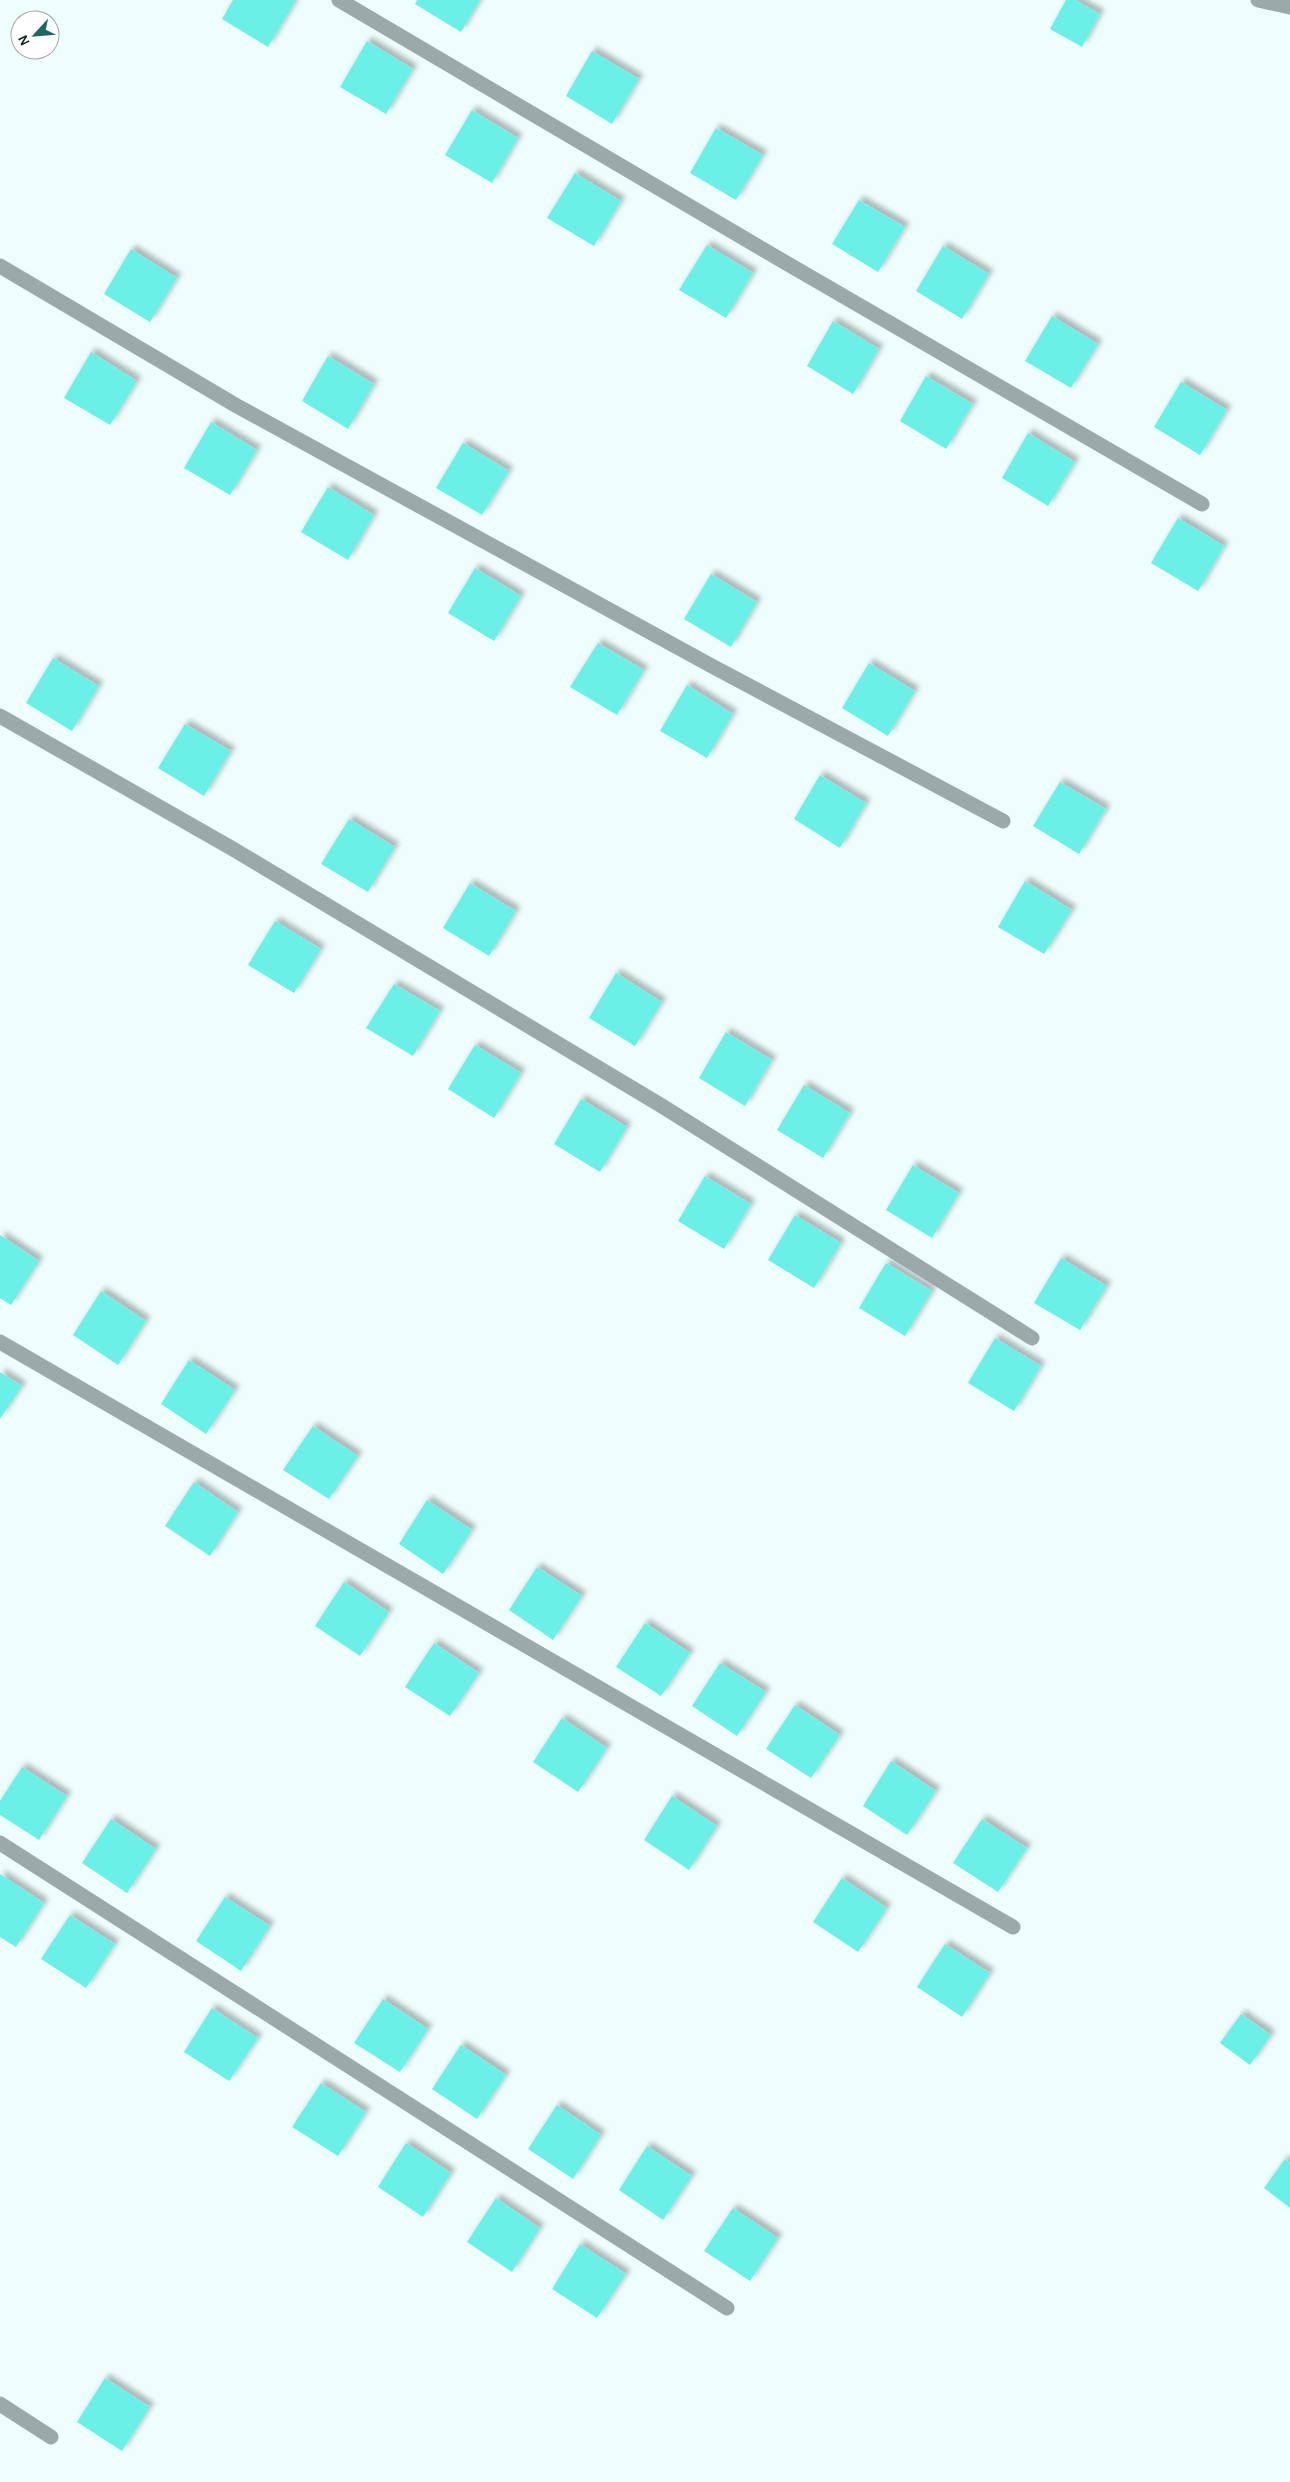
<svg xmlns="http://www.w3.org/2000/svg" width="1290" height="2482" font-family="'Alegreya Sans',sans-serif">
	<style>
		.building { fill: #6af0e6; filter: url(#shadow) }
		.lines { fill: none; stroke-linecap: round; stroke-linejoin: round }
		.minor { stroke: #99aaa8; stroke-width: 15 }
	</style>
	<defs>
		<filter id="shadow"><feDropShadow dx="4.5" dy="-4.5" stdDeviation="2.5" flood-color="#0004"/></filter>
	</defs>
	<rect width="100%" height="100%" fill="#eefefc"/>
	<path class="building" d="M233,0H292L295,2L268,47L222,19Z
		M417,0H480L461,32L415,4Z
		M1066,0H1075L1100,14L1082,47L1050,29Z
		M367,41L413,69L386,114L340,87Z
		M592,51L639,79L612,124L566,96Z
		M472,110L518,138L492,183L445,155Z
		M716,128L763,155L736,200L690,173Z
		M575,173L621,201L594,246L547,218Z
		M859,200L905,227L878,272L832,244Z
		M707,245L753,273L726,318L679,290Z
		M943,246L989,274L962,319L916,291Z
		M131,249L177,278L150,322L104,294Z
		M1052,316L1098,344L1071,388L1025,361Z
		M833,321L879,349L853,394L807,366Z
		M91,352L137,381L110,425L64,398Z
		M328,356L374,384L348,429L302,401Z
		M926,376L973,404L946,449L900,421Z
		M1181,382L1227,410L1200,455L1154,427Z
		M211,422L257,450L230,495L184,468Z
		M1028,433L1075,462L1048,506L1002,478Z
		M463,443L509,471L482,515L436,488Z
		M328,487L374,515L348,560L301,532Z
		M1178,518L1224,546L1198,591L1151,563Z
		M475,568L521,596L494,641L448,613Z
		M711,574L757,602L731,647L684,619Z
		M598,643L644,670L617,715L570,687Z
		M53,658L99,686L72,731L26,703Z
		M869,663L915,691L888,736L842,708Z
		M687,685L733,714L707,758L660,731Z
		M185,724L231,751L204,796L158,768Z
		M820,775L866,803L840,848L794,819Z
		M1060,782L1106,809L1079,854L1033,826Z
		M349,819L395,847L368,892L321,864Z
		M1025,881L1072,910L1044,954L998,927Z
		M470,883L516,911L489,956L443,928Z
		M275,921L321,949L294,993L248,965Z
		M616,973L662,1002L635,1046L589,1018Z
		M394,984L440,1011L413,1056L366,1028Z
		M726,1032L772,1060L745,1106L699,1078Z
		M475,1045L521,1073L494,1118L448,1089Z
		M804,1085L850,1113L823,1158L777,1130Z
		M581,1099L627,1127L600,1172L554,1144Z
		M913,1165L959,1193L932,1238L886,1210Z
		M705,1176L751,1204L724,1249L678,1221Z
		M795,1215L841,1243L814,1288L768,1260Z
		M0,1235L39,1261L11,1305L0,1298Z
		M1061,1258L1107,1286L1080,1330L1034,1303Z
		M886,1263L932,1291L905,1336L859,1308Z
		M101,1291L146,1321L118,1365L73,1335Z
		M995,1338L1041,1366L1014,1411L968,1383Z
		M189,1360L235,1390L206,1434L161,1404Z
		M0,1372L22,1386L0,1419Z
		M313,1426L358,1456L329,1499L283,1470Z
		M194,1482L238,1512L210,1556L165,1526Z
		M427,1500L472,1530L443,1574L399,1544Z
		M537,1567L582,1596L553,1640L509,1610Z
		M344,1582L389,1612L360,1656L315,1626Z
		M645,1623L690,1653L661,1696L616,1667Z
		M434,1643L479,1673L450,1716L405,1687Z
		M720,1663L766,1692L737,1736L692,1706Z
		M795,1705L840,1735L811,1778L766,1749Z
		M562,1718L607,1748L578,1792L533,1762Z
		M891,1761L936,1791L907,1835L863,1806Z
		M22,1767L67,1796L39,1840L0,1815V1801Z
		M672,1796L717,1826L689,1870L644,1840Z
		M111,1819L156,1849L127,1893L82,1863Z
		M982,1819L1027,1848L998,1892L953,1863Z
		M0,1874L44,1903L16,1947L0,1937Z
		M842,1878L887,1908L858,1952L813,1922Z
		M225,1897L270,1926L241,1971L196,1941Z
		M70,1915L115,1944L86,1988L41,1959Z
		M945,1944L990,1973L962,2017L917,1987Z
		M383,1999L428,2029L400,2072L354,2043Z
		M212,2008L258,2038L229,2081L184,2052Z
		M1241,2014L1271,2035L1250,2065L1220,2043Z
		M461,2045L506,2075L477,2119L432,2089Z
		M321,2083L366,2112L338,2156L292,2127Z
		M557,2105L601,2135L573,2179L528,2149Z
		M406,2143L451,2173L423,2217L378,2187Z
		M647,2146L692,2176L663,2220L619,2190Z
		M1285,2159L1290,2163V2208L1264,2188Z
		M496,2198L540,2228L512,2272L467,2242Z
		M733,2208L778,2238L750,2281L704,2251Z
		M580,2244L626,2274L597,2318L552,2289Z
		M105,2378L150,2407L122,2451L77,2422Z"/>
	<g class="lines">
		<path class="minor" d="M339,0L769,253L1202,504
			M1258,0L1290,7
			M0,266L237,406L710,665L1003,821
			M0,716L233,849L662,1106L1032,1338
			M0,1342L1013,1927
			M0,1843L727,2308
			M0,2404L51,2437"/>
	</g>
	<g transform="translate(35 35) rotate(244)"><circle r="24" fill="#ffffff" stroke="#a1a7a6"/>
	<path d="M0-4L9 19L0 12L-9 19Z" fill="#1d6863"/>
	<text y="-8" font-size="14" font-weight="bold" text-anchor="middle" fill="#132221">N</text>
	</g>
</svg>
